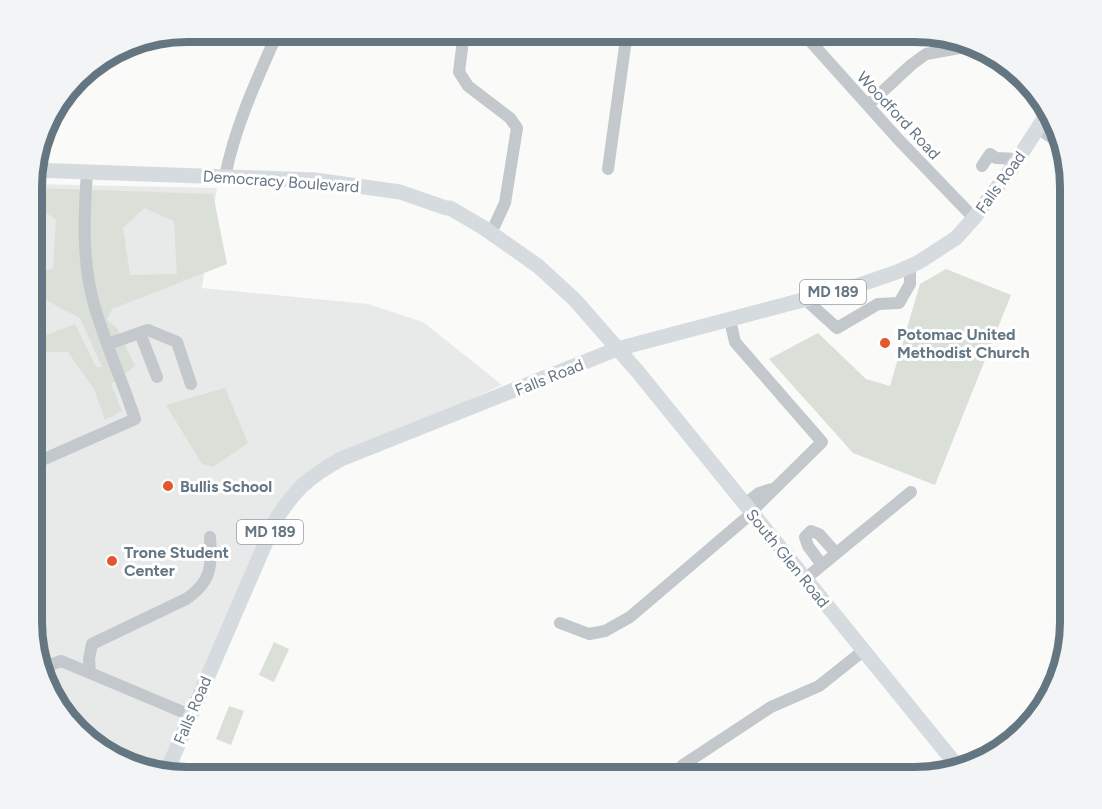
<svg xmlns="http://www.w3.org/2000/svg" width="1102" height="809" font-family="Figtree,sans-serif">
	<style>
		.built { fill: #e8e9e9 }
		.green { fill: #dadfd7; fill-rule: evenodd }
		.lines { fill: none; stroke-linecap: round; stroke-linejoin: round }
		.minor { stroke: #c3c8cc; stroke-width: 12 }
		.major { stroke: #d6dbdf; stroke-width: 15 }
		.poi-dot { fill: #e4572e; stroke: #fff; stroke-width: 2 }
		.labels { text-anchor: middle; stroke-width: 6; stroke-linejoin: round; paint-order: stroke }
		.shield { fill: #fff; stroke: #939fa8; stroke-width: 1.5 }
		.shield-label { font-size: 15px; font-weight: bold; fill: #657683 }
		.street-label { font-size: 16px; fill: #657683; stroke: #fff }
		.poi-label { font-size: 16px; font-weight: bold; fill: #657683; stroke: #fff; text-anchor: start }
		.rim { fill: none; stroke: #657683; stroke-width: 8 }
	</style>
	<rect width="100%" height="100%" fill="#fafaf8"/>
	<path class="built" d="M33,184L217,188L202,288L368,304L423,322L502,385L341,459L290,498L166,773L92,745L52,699L33,642Z"/>
	<path class="green" d="M33,188L213,194L227,264L112,309L107,320L117,328L135,366L111,384L122,411L105,420L94,389L68,352H33V340L75,324L96,367H102L80,318L40,297L33,300V274L53,268L56,219L39,209L33,210ZM144,208L174,221L177,274L130,275L123,228Z
		M946,269L1011,295L935,485L853,453L769,359L818,333L866,379L890,386L920,284Z
		M225,388L248,443L213,467L202,464L166,405Z
		M274,642L289,649L274,682L259,675Z
		M229,706L244,711L231,745L216,739Z"/>
	<g class="lines">
		<path class="minor" d="M464,32L459,72L468,86L510,118L517,128L505,203L491,233
			M802,32L898,139L974,218
			M868,105L911,65L926,54L965,47
			M1038,128L1061,144
			M1064,153L1060,158L1066,163
			M982,166L990,154L996,158L1018,159
			M608,169L627,32
			M225,177C235,126 257,79 278,32
			M806,300L837,328L878,304L899,303L910,284V266
			M730,320L735,342L822,442L751,512
			M140,333L157,377
			M108,344L148,330L177,342L191,384
			M33,464L135,419C122,380 104,341 93,301C82,259 84,215 87,172
			M745,504L759,493L772,489
			M822,565L808,546L805,537L811,531L819,534L836,553
			M805,579L911,492
			M560,623L589,634L605,631L630,617L752,513
			M1063,624L1070,609
			M42,668L61,661L90,673L89,659L92,644L186,599C212,582 212,565 210,537
			M90,673L190,715
			M672,777L683,765L771,707L819,686L863,651"/>
		<path class="major" d="M33,170L315,180L400,192L446,208H450L484,228L538,266L575,300L638,372L958,767
			M166,773L275,521C295,489 309,477 341,459L617,349L856,286L897,272L919,262L956,238L974,218L1012,168L1049,111"/>
	</g>
	<g class="poi-dot">
		<circle cx="885" cy="343" r="6"/>
		<circle cx="168" cy="486" r="6"/>
		<circle cx="112" cy="561" r="6"/>
	</g>
	<g class="labels">
		<g class="shield">
			<rect x="800" y="280" width="66" height="24" rx="4.5"/>
			<rect x="237" y="520" width="66" height="24" rx="4.5"/>
		</g>
		<g class="shield-label">
			<text x="833" y="297">MD 189</text>
			<text x="270" y="537">MD 189</text>
		</g>
		<g class="street-label">
			<text transform="translate(899 115) rotate(47)" y="6">Woodford Road</text>
			<text transform="translate(281 181) rotate(4)" y="6">Democracy Boulevard</text>
			<text transform="translate(1000 182) rotate(-54)" y="6">Falls Road</text>
			<text transform="translate(549 377) rotate(-22)" y="6">Falls Road</text>
			<text transform="translate(788 558) rotate(51)" y="6">South Glen Road</text>
			<text transform="translate(192 710) rotate(-67)" y="6">Falls Road</text>
		</g>
		<g class="poi-label">
			<text x="897" y="340">Potomac United<tspan x="897" dy="18">Methodist Church</tspan></text>
			<text x="180" y="492">Bullis School</text>
			<text x="124" y="558">Trone Student<tspan x="124" dy="18">Center</tspan></text>
		</g>
	</g>
	<path d="M0 0H1102V809H0ZM187 42H915A145 145 0 0 1 1060 187V622A145 145 0 0 1 915 767H187A145 145 0 0 1 42 622V187A145 145 0 0 1 187 42Z" fill="#f3f4f5" fill-rule="evenodd"/>
	<path class="rim" d="M187 42H915A145 145 0 0 1 1060 187V622A145 145 0 0 1 915 767H187A145 145 0 0 1 42 622V187A145 145 0 0 1 187 42Z"/>
</svg>
